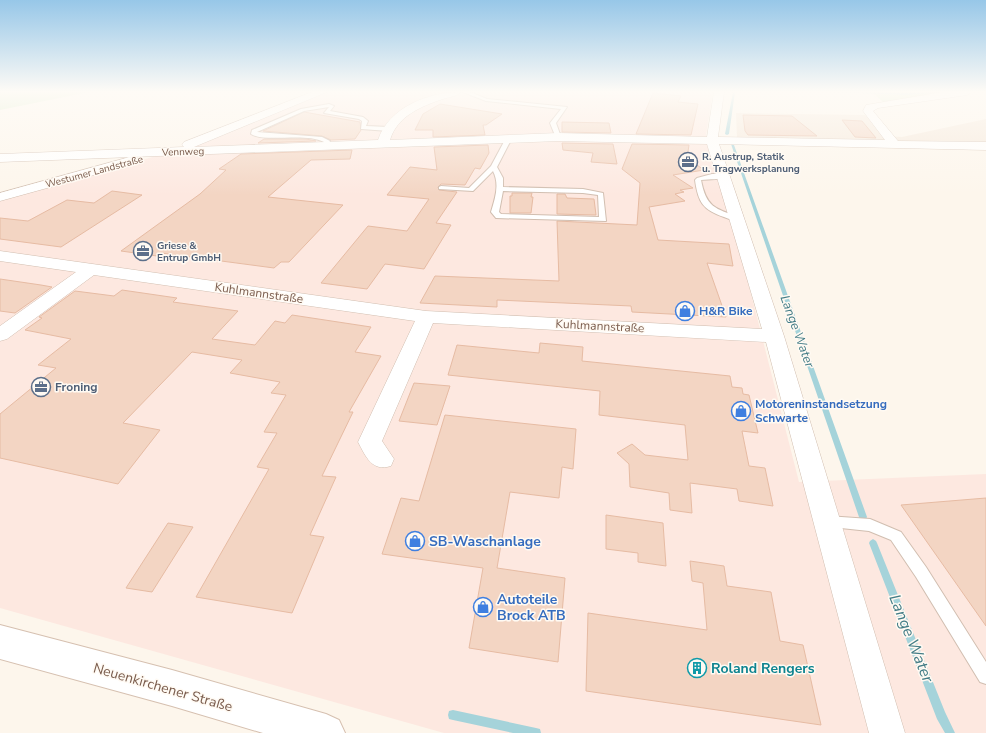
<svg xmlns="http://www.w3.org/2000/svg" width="986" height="733" font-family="'Nunito Sans',sans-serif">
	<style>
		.residential { fill: #f5e8da }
		.commercial { fill: #fde8e0 }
		.green { fill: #d8ecc9 }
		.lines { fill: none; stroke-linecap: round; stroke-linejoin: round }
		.stream { fill: #a5d3da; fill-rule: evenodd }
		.building { fill: #f3d5c3; stroke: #e6bba3 }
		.service-casing { stroke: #d1beb0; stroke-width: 2 }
		.minor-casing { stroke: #d1beb0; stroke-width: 1 }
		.secondary-casing { stroke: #d6c0b0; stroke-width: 2 }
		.service { fill: #fff; fill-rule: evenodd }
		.minor { fill: #fff; fill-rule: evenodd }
		.secondary { fill: #fff; fill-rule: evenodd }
		.labels { text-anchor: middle; stroke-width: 3; stroke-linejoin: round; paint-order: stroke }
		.far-street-label { font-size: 10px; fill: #7a5c4d; stroke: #fffaf3 }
		.far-service-label { font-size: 10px; font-weight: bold; fill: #4e5e75; stroke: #fffaf3; text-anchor: start }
		.street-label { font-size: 12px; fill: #7a5c4d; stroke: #fffaf3 }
		.shop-label { font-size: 12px; font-weight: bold; fill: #366cbe; stroke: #fffaf3; text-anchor: start }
		.service-label { font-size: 12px; font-weight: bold; fill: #4e5e75; stroke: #fffaf3; text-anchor: start }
		.water-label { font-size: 13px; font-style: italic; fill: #437c86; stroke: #fffaf3 }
		.near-shop-label { font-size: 14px; font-weight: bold; fill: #366cbe; stroke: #fffaf3; text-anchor: start }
		.near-culture-label { font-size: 14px; font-weight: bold; fill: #0d838f; stroke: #fffaf3; text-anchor: start }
		.near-street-label { font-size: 14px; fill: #7a5c4d; stroke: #fffaf3 }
		.near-water-label { font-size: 16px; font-style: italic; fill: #437c86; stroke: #fffaf3 }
	</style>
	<rect width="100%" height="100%" fill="#fdf6ec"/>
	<path class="residential" d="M736,113L865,115L884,136L902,137L986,119V144L737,137Z"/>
	<path class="commercial" d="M326,92H713L706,135L750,290L799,482L986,474V733H444L0,608V201L201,143Z"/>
	<path class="green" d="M0,92H89L0,110Z
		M872,92H946L942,96L883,102Z"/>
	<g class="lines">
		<path class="stream" d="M733,92H735L729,134L727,135L725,134Z
			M831,92L906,93L947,92L906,95Z
			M731,144L734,145L867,517L866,519L863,520L860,519L859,517Z
			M873,539L876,541L877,543L945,712L955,733H945L937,719L869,543L870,541Z
			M453,710L536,728L540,729L541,733H513L453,720L449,719L448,715L449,711Z"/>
	</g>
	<path class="building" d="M653,93L681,96L678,102L698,104L691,135L636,134Z
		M440,104L502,114L486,125H483L485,135L433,137V130H415L423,114Z
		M304,112L360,122L361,130L355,139L331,140L322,136L263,131Z
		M743,115L792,116L817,136L748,135L745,131Z
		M842,120L862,121L876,138L855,137Z
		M562,122L609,123L611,133L562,132Z
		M264,139H306L316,141L258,143Z
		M562,143L613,144L617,164L591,162L593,153L563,150Z
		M632,144L689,145L687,158L704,170L673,175L693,188L680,190L684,192L675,194L685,201L649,207L658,240L729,244L733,266L707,263L726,317L632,312L631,306L497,300V307L420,303L435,276L559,281L557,221L637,225L640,183L622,169Z
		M488,145L489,153L480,169L475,168L465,185L441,184L438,187L439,190L457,192L436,223L451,225L424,269L385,264L367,289L321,283L368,226L407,231L429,199L387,195L410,167L437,170L434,147Z
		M352,150L350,159L311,160L268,197L343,205L289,262H281L274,268L161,253L157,256L121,251L200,194L226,170L219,169L241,154Z
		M112,191L142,195L61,247L0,239V218L28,221L67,200L94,203Z
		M512,193H532L531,197H533L531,213H510V196H512Z
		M557,194H565L567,198L594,199L596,215L557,214Z
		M0,279L41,285L52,287L15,313L0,311Z
		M122,290L177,298L173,302L238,311L212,339L255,345L275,321L285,323L292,315L371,327L355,352L381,356L349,412H353L322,476L336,477L310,535L324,537L292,613L196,597L269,469L257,467L277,433L264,432L286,395L271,393L280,382L230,373L242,360L192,352L123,423L160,430L118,484L0,458V414L56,368L38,365L71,339L25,330L42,318L39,317L75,291L114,296Z
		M540,343L583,347L582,361L730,376L732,387L742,388L743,394L749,395L758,433L742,431L749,466L765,468L773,506L739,501L737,489L690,483L692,513L670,510L669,493L630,487L629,464L617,453L632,444L645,455L688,460L685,425L599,415L600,391L448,375L457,345L539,353Z
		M414,383L450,386L437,425L399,421Z
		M445,415L576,429L573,469L562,467L559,498L510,492L497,568L565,578L558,662L469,648L483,568L382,554L401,498L419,501Z
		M986,498V626L901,505Z
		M606,515L663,523L666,566L638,562V553L606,549Z
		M168,523L193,527L152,592L126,588Z
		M690,561L724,566L727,586L771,592L780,641L803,645L821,725L586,691L588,613L707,630L703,583L692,581Z"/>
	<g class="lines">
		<g class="service-casing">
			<path id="service" d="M463,92H470L487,99L567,107L556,123L561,137L556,138L550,123L561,109L486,101Z
				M329,104L334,106L330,111L363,117L368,121L366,126L389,127L392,129L389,131L361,129L362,121L359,119L324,113L329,107L304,111L257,132L322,137L330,141L327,147L322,146L324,142C305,132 265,143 251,134L252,130L301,109Z
				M509,136L512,138L497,167L503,178V187L583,189L603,193L606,221L496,218L491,212C495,198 500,185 493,171L473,191L439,189V187L441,186L469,188L491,166L506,138ZM503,191L583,193L598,195L599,217L501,214L499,212Z
				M712,174H724L727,176C721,180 709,179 701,180C706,207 715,209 740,217V221C734,221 729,219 724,217C703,210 698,202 695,180L697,178Z
				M827,516L870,519L901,532L926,567L986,662V684L980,682L916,577L891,540L869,531L822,526L821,522L822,518Z"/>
		</g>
		<g class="minor-casing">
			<path id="minor" d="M312,92H327L194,147L378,140C389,107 429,92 461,92C457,96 449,97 443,99C422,106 397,116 390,140L558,133L707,137L714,92H724L718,137L885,140L863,111L866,105L943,92H972L967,95L878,108L873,111L898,141L986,142V150L719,144L784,336L905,733H869L766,342L433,323L382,441L394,459L391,466C372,472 366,457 358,442L415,321L94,275L7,339L0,341V326L76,272L0,261V251L426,311L762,329L707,144L558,141L0,162V154L184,147L182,145L184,142Z
				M130,157L136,161L134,164L0,201V193Z"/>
		</g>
		<g class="secondary-casing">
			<path id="secondary" d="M0,625L172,670L326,714L339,720L345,733H263L172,706L0,659Z"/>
		</g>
		<use href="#service" class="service"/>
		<use href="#minor" class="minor"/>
		<use href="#secondary" class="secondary"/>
	</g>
	<linearGradient id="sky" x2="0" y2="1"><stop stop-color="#97c7e8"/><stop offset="0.47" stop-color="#fefbf6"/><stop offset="1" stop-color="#fefbf6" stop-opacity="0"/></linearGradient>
	<rect width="986" height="195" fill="url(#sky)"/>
	<defs>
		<g id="office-ring" transform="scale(1)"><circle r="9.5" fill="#fffaf3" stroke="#5c6f8a" stroke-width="1.5"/><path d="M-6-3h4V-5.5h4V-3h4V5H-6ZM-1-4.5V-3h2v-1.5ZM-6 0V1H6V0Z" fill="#5c6f8a"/></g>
		<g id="shop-ring" transform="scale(1)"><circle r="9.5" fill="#fffaf3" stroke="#3f7fe0" stroke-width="1.5"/><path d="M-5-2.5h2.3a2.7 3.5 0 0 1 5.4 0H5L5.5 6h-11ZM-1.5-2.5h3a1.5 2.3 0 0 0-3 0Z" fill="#3f7fe0"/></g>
		<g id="building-ring" transform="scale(1)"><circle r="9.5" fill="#fffaf3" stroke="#0f9aa8" stroke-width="1.5"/><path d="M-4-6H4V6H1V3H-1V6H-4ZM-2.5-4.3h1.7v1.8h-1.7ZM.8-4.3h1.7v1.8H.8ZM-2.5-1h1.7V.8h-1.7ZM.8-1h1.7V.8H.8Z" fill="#0f9aa8"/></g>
	</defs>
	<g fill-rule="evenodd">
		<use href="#office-ring" x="688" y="162"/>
		<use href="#office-ring" x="143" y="251"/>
		<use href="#shop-ring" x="685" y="311"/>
		<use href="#office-ring" x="41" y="387"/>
		<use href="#shop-ring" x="741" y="411"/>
		<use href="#shop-ring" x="415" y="541"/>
		<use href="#shop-ring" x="483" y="607"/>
		<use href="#building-ring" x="697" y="668"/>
	</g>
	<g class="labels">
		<g class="far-street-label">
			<text transform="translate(183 151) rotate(-2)" y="4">Vennweg</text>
			<text transform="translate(94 171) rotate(-15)" y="4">Westumer Landstraße</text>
		</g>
		<g class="far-service-label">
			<text x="702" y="160">R. Austrup, Statik<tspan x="702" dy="12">u. Tragwerksplanung</tspan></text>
			<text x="157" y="249">Griese &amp;<tspan x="157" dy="12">Entrup GmbH</tspan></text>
		</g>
		<g class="street-label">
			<text transform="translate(259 293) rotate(8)" y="4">Kuhlmannstraße</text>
			<text transform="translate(600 326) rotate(3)" y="4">Kuhlmannstraße</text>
		</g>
		<g class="shop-label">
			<text x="699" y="315">H&amp;R Bike</text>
			<text x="755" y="408">Motoreninstandsetzung<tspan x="755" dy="14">Schwarte</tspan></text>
		</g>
		<g class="service-label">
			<text x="55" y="391">Froning</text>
		</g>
		<g class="water-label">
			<text transform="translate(798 331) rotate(70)" y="5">Lange Water</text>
		</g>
		<g class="near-shop-label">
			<text x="429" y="546">SB-Waschanlage</text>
			<text x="497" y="604">Autoteile<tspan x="497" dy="16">Brock ATB</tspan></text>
		</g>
		<g class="near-culture-label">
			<text x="711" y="673">Roland Rengers</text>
		</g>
		<g class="near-street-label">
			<text transform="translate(163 687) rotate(16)" y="5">Neuenkirchener Straße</text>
		</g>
		<g class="near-water-label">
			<text transform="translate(912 638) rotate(68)" y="6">Lange Water</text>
		</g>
	</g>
</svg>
